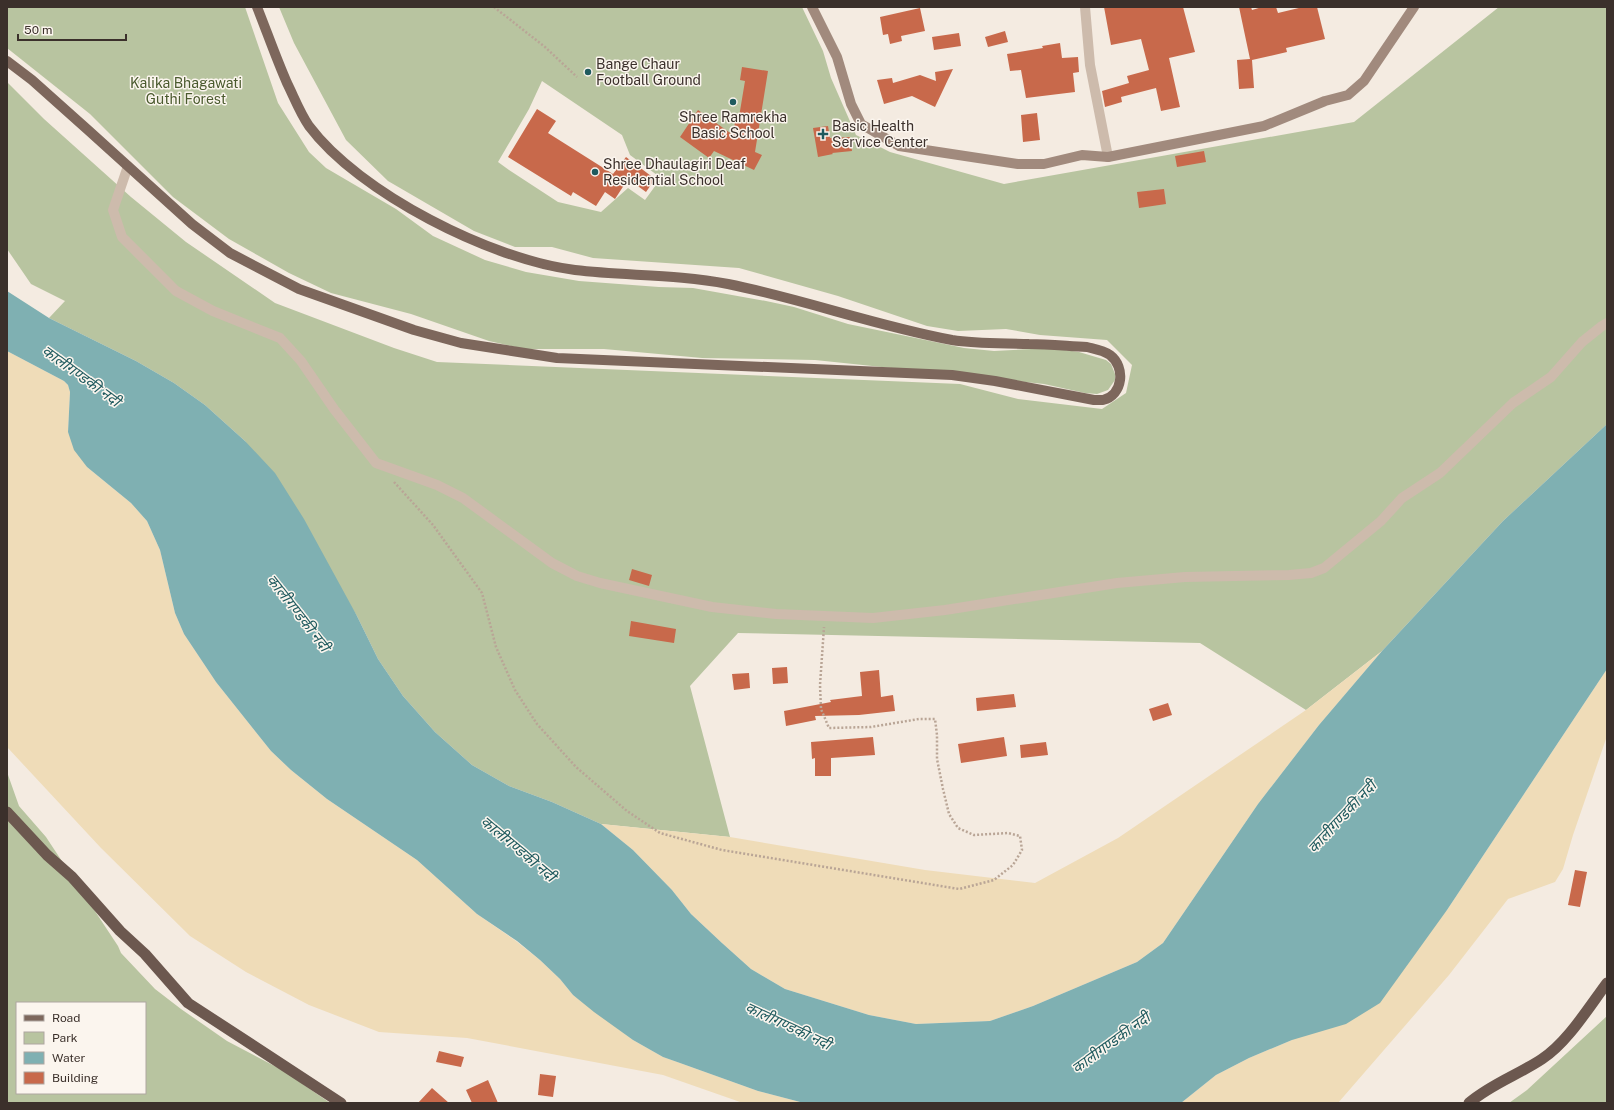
<svg xmlns="http://www.w3.org/2000/svg" width="1614" height="1110" font-family="'Public Sans','Noto Sans Devanagari',sans-serif">
	<style>
		.green { fill: #b8c4a0; fill-rule: evenodd }
		.sand { fill: #efdcb8 }
		.water { fill: #7fb0b2 }
		.building { fill: #c8694b }
		.lines { fill: none; stroke-linecap: round; stroke-linejoin: round }
		.path { stroke: #b9a596; stroke-width: 2.5; stroke-dasharray: 2 2; stroke-linecap: butt }
		.minor { stroke: #cdbbac; stroke-width: 10 }
		.secondary { stroke: #a18a7d; stroke-width: 10 }
		.primary { stroke: #7d675c; stroke-width: 10 }
		.trunk { stroke: #6c584f; stroke-width: 11 }
		.poi-dot { fill: #1f5a5e; stroke: #fbf5ee; stroke-width: 1.5 }
		.labels { text-anchor: middle; stroke-width: 3; stroke-linejoin: round; paint-order: stroke }
		.poi-label { font-size: 14px; fill: #3b302b; stroke: #fbf5ee; text-anchor: start }
		.park-label { font-size: 14px; fill: #4a5a2e; stroke: #fbf5ee }
		.water-label { font-size: 15px; font-style: italic; fill: #1f5a5e; stroke: #fbf5ee }
	</style>
	<rect width="100%" height="100%" fill="#f4ebe1"/>
	<path class="green" d="M7,7H245L278,103L309,152L326,168L396,209L433,236L485,260L526,272L579,281L659,287L693,288L766,301L794,307L848,324L964,348L994,351L1050,348L1079,352L1106,360L1111,364L1115,374V380L1108,390L1097,394L1085,393L1044,384L815,360L702,358L604,349H525L489,341L411,314L331,293L289,273L229,239L173,197L90,114L7,48Z
		M279,7H802L823,51L831,78L856,135L890,152L1004,184L1354,122L1499,7H1607V424L1503,521L1382,651L1306,710L1200,643L738,633L690,686L730,837L601,824L552,802L509,786L472,765L435,732L403,696L378,659L357,616L245,441L205,405L174,383L136,361L49,318L65,301L31,284L7,249V82L44,119L131,197L186,242L275,303L394,348L437,362L960,384L1018,399L1102,409L1126,393L1132,365L1107,340L1040,335L1006,329L958,331L927,326L838,296L739,268L593,258L552,247H515L474,231L388,181L346,140L294,43ZM542,81L622,135L630,155L661,178L645,200L628,188L601,212L558,202L509,170L498,162L529,109Z
		M7,772L19,806L46,837L118,946L121,953L155,989L181,1009L227,1041L284,1071L330,1103H7ZM17,1003H145V1093H17Z
		M1607,1016V1103H1509L1527,1090Z"/>
	<path class="sand" d="M7,351L64,381L68,385L70,392L68,432L87,467L131,503L147,521L160,550L175,613L184,634L216,682L271,751L291,770L327,799L417,860L477,914L516,941L540,960L560,979L573,995L633,1040L663,1057L680,1063L758,1091L804,1103H743L663,1075L467,1038L379,1032L309,1005L246,972L190,936L101,848L7,747Z
		M1382,651L1319,725L1258,804L1163,943L1137,962L1033,1006L990,1021L916,1024L869,1015L785,989L751,969L722,943L691,914L672,890L633,850L601,824L730,837L925,870L1035,883L1118,838L1306,710Z
		M1607,669V736L1573,835L1563,869L1555,882L1508,899L1449,975L1338,1103H1181L1216,1075L1249,1058L1292,1040L1447,910Z"/>
	<path class="water" d="M7,291L49,318L136,361L174,383L205,405L245,441L275,473L304,519L357,616L378,659L403,696L435,732L472,765L509,786L552,802L601,824L633,850L672,890L691,914L722,943L751,969L785,989L869,1015L916,1024L990,1021L1033,1006L1137,962L1163,943L1258,804L1319,725L1382,651L1503,521L1607,424V669L1447,910L1380,1003L1346,1024L1292,1040L1249,1058L1216,1075L1181,1103H804L758,1091L680,1063L663,1057L633,1040L594,1012L573,995L560,979L540,960L517,941L477,914L417,860L327,799L291,770L271,751L216,682L184,634L175,613L160,550L147,521L131,503L87,467L74,450L68,432L70,392L68,385L64,381L7,351Z"/>
	<path class="building" d="M1104,7H1183L1195,52L1169,58L1180,107L1161,111L1156,88L1121,97L1122,102L1105,107L1102,91L1129,83L1127,76L1149,70L1141,39L1111,45Z
		M1239,7H1251L1252,10L1262,7H1276L1278,13L1303,7H1317L1325,39L1286,48L1287,52L1252,60L1254,88L1239,89L1237,60L1250,59Z
		M920,8L925,31L901,36L902,41L890,44L888,34L883,35L880,17Z
		M1005,31L1008,42L988,47L985,37Z
		M959,33L961,46L934,50L932,37Z
		M1060,43L1062,58L1078,57L1079,72L1073,73L1075,92L1026,98L1021,70L1010,71L1007,54L1043,48L1042,46Z
		M742,67L768,71L755,152L762,155L754,170L714,151L709,158L680,137L698,110L733,135L735,122L738,123L745,81L740,80Z
		M953,69L935,107L912,96L884,104L877,80L892,78L893,83L920,75L936,81L935,72Z
		M537,109L556,121L548,133L613,174L626,157L655,179L646,192L628,179L615,199L605,192L596,206L573,192L571,196L508,157Z
		M1037,113L1040,140L1023,142L1021,115Z
		M828,126L830,138L850,137L852,151L832,153L833,154L818,157L813,128Z
		M1204,151L1206,162L1177,167L1175,156Z
		M1164,189L1166,204L1139,208L1137,192Z
		M632,569L652,575L649,586L629,580Z
		M631,621L676,629L674,643L629,636Z
		M787,667L788,683L773,684L772,668Z
		M879,670L881,697L893,695L895,711L859,715L815,716L816,720L786,726L784,711L831,702L830,700L862,696L860,672Z
		M749,673L750,688L734,690L732,674Z
		M1014,694L1016,707L977,711L976,698Z
		M1168,703L1172,715L1153,721L1149,709Z
		M873,737L875,755L831,758V776H815V758L812,759L811,742Z
		M1004,737L1007,756L961,763L958,744Z
		M1046,742L1048,755L1021,758L1020,745Z
		M1575,870L1587,872L1580,907L1568,905Z
		M439,1051L464,1057L461,1067L436,1062Z
		M540,1074L556,1076L553,1097L538,1095Z
		M488,1080L498,1103H472L466,1090Z
		M432,1088L449,1103H418Z"/>
	<g class="lines">
		<path class="path" d="M494,7L545,47L577,77
			M394,482L433,525L482,593L496,647L515,690L537,724L576,767L627,811L660,833L722,850L959,889L994,880L1013,865L1022,850L1020,836L1008,833L974,835L958,828L949,814L943,789L937,759V735L935,719H919L871,727L829,728L821,709L820,685L824,627"/>
		<path class="minor" d="M1085,7L1090,65L1108,157
			M128,166L113,210L122,237L176,291L213,311L280,338L301,361L334,409L376,463L437,485L463,498L552,563L577,576L600,583L712,607L776,614L873,618L945,610L1117,583L1185,577L1289,575L1311,573L1324,568L1381,521L1402,498L1440,473L1513,403L1551,377L1582,342L1602,326L1607,323"/>
		<path class="secondary" d="M812,7L837,57L851,104L861,124L899,146L1018,164H1044L1082,155L1108,157L1264,126L1325,101L1348,95L1364,81L1414,7"/>
		<path class="primary" d="M7,61L32,80L88,130L192,224L230,253L299,289L414,330L461,343L557,358L952,375L995,381L1094,400C1096,400 1100,400 1103,400C1123,395 1126,367 1110,355C1103,350 1095,349 1087,347C1067,346 1048,344 1029,344C1004,343 977,344 952,340C876,326 803,299 728,284C677,274 626,276 575,270C492,260 359,193 309,126C300,113 294,97 287,83C276,58 267,32 257,7"/>
		<path class="trunk" d="M7,812L47,855L72,877L120,931L145,954L188,1003L341,1103
			M1469,1103C1491,1084 1518,1075 1542,1059C1567,1043 1589,1007 1607,983"/>
	</g>
	<g class="poi-dot">
		<circle cx="588" cy="72" r="4"/>
		<circle cx="733" cy="102" r="4"/>
		<path d="M821 128h4v4h4v4h-4v4h-4v-4h-4v-4h4z"/>
		<circle cx="595" cy="172" r="4"/>
	</g>
	<g class="labels">
		<g class="poi-label">
			<text x="596" y="69">Bange Chaur<tspan x="596" dy="16">Football Ground</tspan></text>
			<text x="733" y="122" text-anchor="middle">Shree Ramrekha<tspan x="733" dy="16">Basic School</tspan></text>
			<text x="832" y="131">Basic Health<tspan x="832" dy="16">Service Center</tspan></text>
			<text x="603" y="169">Shree Dhaulagiri Deaf<tspan x="603" dy="16">Residential School</tspan></text>
		</g>
		<g class="park-label">
			<text x="186" y="88">Kalika Bhagawati<tspan x="186" dy="16">Guthi Forest</tspan></text>
		</g>
		<g class="water-label">
			<text transform="translate(81 376) rotate(36)" y="5">कालीगण्डकी नदी</text>
			<text transform="translate(298 613) rotate(52)" y="5">कालीगण्डकी नदी</text>
			<text transform="translate(1342 817) rotate(-47)" y="5">कालीगण्डकी नदी</text>
			<text transform="translate(518 849) rotate(40)" y="5">कालीगण्डकी नदी</text>
			<text transform="translate(788 1026) rotate(25)" y="5">कालीगण्डकी नदी</text>
			<text transform="translate(1111 1043) rotate(-36)" y="5">कालीगण्डकी नदी</text>
		</g>
	</g>
	<rect width="1614" height="1110" fill="none" stroke="#3b302b" stroke-width="16"/>
	<rect x="16" y="1002" width="130" height="92" fill="#fbf5ee" stroke="#aea6a0"/>
	<rect x="24" y="1015" width="20" height="6" fill="#7d675c" stroke="#aea6a0"/>
	<text x="52" y="1022" font-size="12" fill="#3b302b">Road</text>
	<rect x="24" y="1032" width="20" height="12" fill="#b8c4a0" stroke="#aea6a0"/>
	<text x="52" y="1042" font-size="12" fill="#3b302b">Park</text>
	<rect x="24" y="1052" width="20" height="12" fill="#7fb0b2" stroke="#aea6a0"/>
	<text x="52" y="1062" font-size="12" fill="#3b302b">Water</text>
	<rect x="24" y="1072" width="20" height="12" fill="#c8694b" stroke="#aea6a0"/>
	<text x="52" y="1082" font-size="12" fill="#3b302b">Building</text>
	<path d="M18 34v6h108v-6" fill="none" stroke="#3b302b" stroke-width="2"/>
	<text x="24" y="34" font-size="12" fill="#3b302b" stroke="#fbf5ee" stroke-width="3" paint-order="stroke">50 m</text>
</svg>
